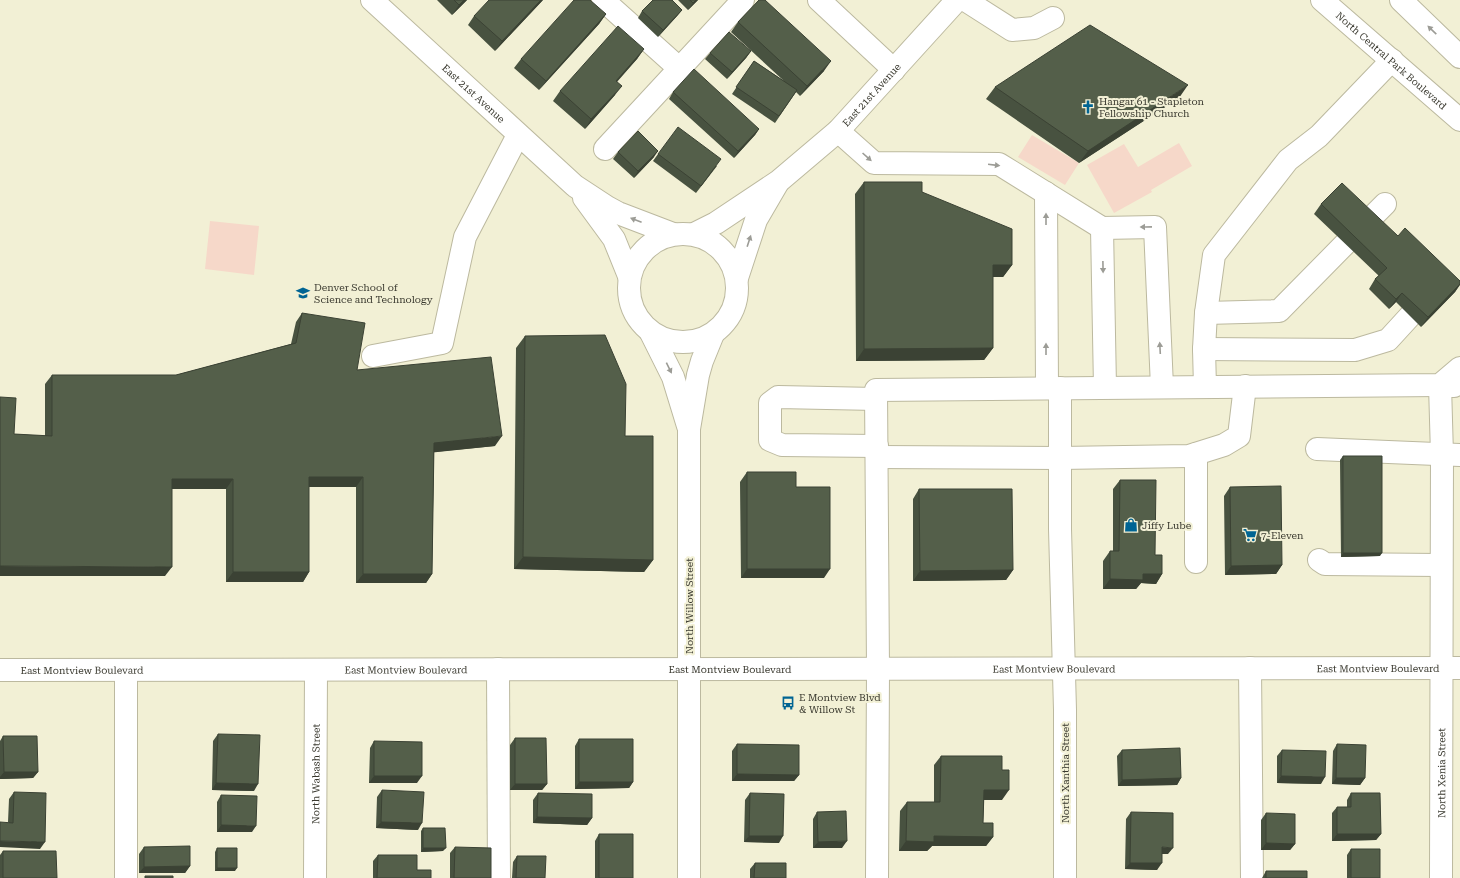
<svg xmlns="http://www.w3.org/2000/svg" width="1460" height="878" font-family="'Roboto Serif',serif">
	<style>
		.green { fill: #f6d8c9 }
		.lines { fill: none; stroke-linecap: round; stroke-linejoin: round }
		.minor-casing { stroke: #bcb99f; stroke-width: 24 }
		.major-casing { stroke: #bcb99f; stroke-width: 24 }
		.minor { stroke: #fff; stroke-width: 22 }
		.major { stroke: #fff; stroke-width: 22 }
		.wall { fill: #485240 }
		.shaded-wall { fill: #3b4234 }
		.building { fill: #545f4a; stroke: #3b4234 }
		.oneway { fill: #9c9c96 }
		.labels { text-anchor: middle; stroke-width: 4; stroke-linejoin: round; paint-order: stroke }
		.street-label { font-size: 10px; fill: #39382e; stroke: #f2f0d5 }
		.poi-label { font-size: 10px; fill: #39382e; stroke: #f2f0d5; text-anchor: start }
	</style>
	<rect width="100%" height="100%" fill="#f2f0d5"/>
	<path class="green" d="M1032,135L1079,163L1065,185L1018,157Z
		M1179,143L1192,166L1151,190L1152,192L1114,213L1087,165L1124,144L1138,167Z
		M210,221L259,226L254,275L205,269Z"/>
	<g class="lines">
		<g class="minor-casing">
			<g id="minor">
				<path id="s1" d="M372,0L575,186L607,207L618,213L673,234"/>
				<path d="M603,0L680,69"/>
				<path d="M819,0L894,70"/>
				<path d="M965,0L1012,30L1034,28L1053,18"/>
				<path d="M838,131L874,163L999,164L1102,228L1155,227L1162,387"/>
				<path d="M605,149L743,0"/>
				<path d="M1046,193L1047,388"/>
				<path d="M584,198L614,239L629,276"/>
				<path d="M1367,222L1385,204"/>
				<path d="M1102,228L1105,387"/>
				<circle cx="683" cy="288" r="54"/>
				<path id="s2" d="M694,234L716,223L779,181L838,131L957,0"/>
				<path d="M737,278L756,220L777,184"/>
				<path d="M1206,313L1279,311L1345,244"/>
				<path d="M651,333L673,377L688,426"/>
				<path d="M1204,349L1355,350L1388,340L1410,316"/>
				<path d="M373,356L442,343L465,237L518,135"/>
				<path d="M1205,387L1204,349L1206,313L1214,255L1288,160L1319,136L1392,60"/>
				<path d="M1060,388V529L1065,710V878"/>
				<path d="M876,399L778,397L770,403V440L782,445L877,446"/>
				<path d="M1317,449L1460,455"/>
				<path d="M1196,454V562"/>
				<path d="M877,457L1060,458L1189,456L1224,445L1239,436L1245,386"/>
				<path d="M1319,560L1325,564L1440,565"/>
				<path d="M1250,668L1252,878"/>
				<path d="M498,669L499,878"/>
				<path d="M126,670V878"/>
				<path id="s3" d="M315,878L316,670"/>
				<path d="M689,878V429L698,375L702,361L713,334"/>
				<path d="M877,878L878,669L876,390L1440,385L1460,368"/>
				<path id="s4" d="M1441,878L1442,455L1440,385L1454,386"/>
			</g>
		</g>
		<g class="major-casing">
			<g id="major">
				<path id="s5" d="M1322,0L1460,120"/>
				<path d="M1401,0L1460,57"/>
				<path id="s6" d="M0,670L1460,668"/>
			</g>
		</g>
		<use href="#minor" class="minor"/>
		<use href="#major" class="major"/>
	</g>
	<path class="wall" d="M437,0H467L452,15Z
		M543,0L495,51L468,25L474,16Z
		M678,0H698L688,10Z
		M682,10L677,16L658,37L638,18L642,11Z
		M606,14L599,24L539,90L514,68L521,59Z
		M738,22L824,71L800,96L796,92L775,123L732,94L754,61L784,81L731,32Z
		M644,49L637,59L617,82L615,95L585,129L553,101L560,91Z
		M751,51L746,58L727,79L705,59L710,53Z
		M995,87L1179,98L1079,163L986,99Z
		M673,92L759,129L755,135L734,158L669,99Z
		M618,152L654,157L634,178L613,159Z
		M658,154L717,166L696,193L653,161Z
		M864,182L922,192L1012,265L1003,277H993V348L984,360L856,361L855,194Z
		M1321,204L1398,236L1460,281V285L1455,292L1421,327L1396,302L1389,309L1369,289L1375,279L1379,276L1314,214Z
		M302,313L357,370L495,446L434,452L432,574L426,583H356V487H309V572L303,582H226V489H172L165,576L14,434L45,436V384L52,375H176L291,344L296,322Z
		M525,336L625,436L653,560L644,572L514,569L516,348Z
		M1343,456L1380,556L1341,557L1340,460Z
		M747,472L796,487L824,578H741L740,482Z
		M1120,480L1155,555L1162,574L1156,584L1141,583L1136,589H1103V561L1110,551H1113V489Z
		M1230,487L1282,565L1276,574L1225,575L1224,496Z
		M919,489L1013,570L1006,580L913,581V499Z
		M218,734L254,791L212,790L213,741Z
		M3,736L38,772L33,778L0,779V741Z
		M515,738L547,784L542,790H510V745Z
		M579,739L633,782L629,788L575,789V746Z
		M374,741L417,783H369L370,748Z
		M737,744L799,775L794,781H732V751Z
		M1337,744L1365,778L1360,785L1332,784L1333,751Z
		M1122,750L1181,778L1177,785L1118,786L1117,756Z
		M1282,750L1321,784L1277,783V756Z
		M941,756L1002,800H984L983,823L993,837L986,846H932L927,851H899L900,811L907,802H934V765Z
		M382,790L418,830L376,828L377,797Z
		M14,792L40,849L8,822L9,799Z
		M538,793L592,818L587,825L533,823V800Z
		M750,793L779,843L744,842L745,800Z
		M1351,793L1381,834L1376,840L1332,841V813L1337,807H1347V800Z
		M221,795L252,832H217V802Z
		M817,812L842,848H813V819Z
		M1131,812L1168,854H1162L1157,870L1125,869L1126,819Z
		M1266,813L1295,844L1290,850H1261V820Z
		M423,828L443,851L421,852V831Z
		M599,834L633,878H595V841Z
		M144,847L190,866L185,873H139V854Z
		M455,847L491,878H450V853Z
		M217,848L235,871H215V852Z
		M1351,849L1380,878H1347V855Z
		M3,851L57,878H0V855Z
		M378,855L417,870L431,878H373V861Z
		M517,856L545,878H512L513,862Z
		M755,863L786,878H750V869Z
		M1266,871L1307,878H1262Z"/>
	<path class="shaded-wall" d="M464,0H467L452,15L459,5Z
		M541,0H543L495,51L502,41Z
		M696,0H698L688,10L693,3Z
		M682,10L677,16L658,37L663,30Z
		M606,14L599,24L539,90L546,81Z
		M644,49L637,59L609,90L616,81Z
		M751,51L746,58L727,79L732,72Z
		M831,61L824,71L800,96L807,86Z
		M1188,85L1179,98L1079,163L1088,151Z
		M622,86L615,95L585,129L591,119Z
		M759,129L755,135L734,158L738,151Z
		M658,151L654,157L634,178L638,171Z
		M993,265H1012L1003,277H984Z
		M1460,284L1455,292L1421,327L1428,317Z
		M1402,293L1396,302L1389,309L1396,299Z
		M993,348L984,360L856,361L864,349Z
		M502,436L495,446L428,453L434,443Z
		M309,477H363L356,487H303Z
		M172,479H233L226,489H165Z
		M1343,553H1382L1380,556L1341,557Z
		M523,557L653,560L644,572L514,569Z
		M1282,565L1276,574L1225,575L1231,566Z
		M0,566L172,567L165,576H0Z
		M747,569H830L824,578H741Z
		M1013,570L1006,580L913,581L920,571Z
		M233,572H309L303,582H226Z
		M363,574H432L426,583H356Z
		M1143,574H1162L1156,584L1141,583L1136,589H1103L1110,579Z
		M4,772H38L33,778L0,779V777Z
		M737,774L799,775L794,781H732Z
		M374,776H422L417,783H369Z
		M1281,776L1325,777L1321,784L1277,783Z
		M1181,778L1177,785L1118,786L1122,780Z
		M1336,778H1365L1360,785L1332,784Z
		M579,782H633L629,788L575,789Z
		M216,783L258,784L254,791L212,790Z
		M515,784H547L542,790H510Z
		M984,790H1009L1002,800H977Z
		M537,817L592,818L587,825L533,823Z
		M381,822L422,823L418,830L376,828Z
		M221,825L256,826L252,832H217Z
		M1337,834H1381L1376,840L1332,841Z
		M749,836H783L779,843L744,842Z
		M934,836L993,837L986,846H932L927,851H899L906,841Z
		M0,841L45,842L40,849L0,847Z
		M847,841L842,848H813L818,842Z
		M1266,843L1295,844L1290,850H1261Z
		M1162,847L1173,848L1168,854H1157Z
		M423,848H446L443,851L421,852Z
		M1130,863H1162L1157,870L1125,869Z
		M190,866L185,873H139L144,867Z
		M217,868H237L235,871H215Z"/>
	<path class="building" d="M454,0H464L459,5Z
		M489,0H541L502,41L474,16Z
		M574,0H590L606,14L546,81L521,59Z
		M653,0H672L682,10L663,30L642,11Z
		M690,0H696L693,3Z
		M759,0H765L831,61L807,86L738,22Z
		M1090,25L1188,85L1088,151L995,87Z
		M618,26L644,49L616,81L622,86L591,119L560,91Z
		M729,32L751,51L732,72L710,53Z
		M754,61L797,90L779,116L736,87Z
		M694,69L759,129L738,151L673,92Z
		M678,127L721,159L701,186L658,154Z
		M638,131L658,151L638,171L618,152Z
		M864,182H922V192L1012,229V265H993V348L864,349Z
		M1342,183L1398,236L1405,228L1460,281V284L1428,317L1402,293L1396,299L1375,279L1387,268L1321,204Z
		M302,313L365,323L357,370L491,357L502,436L434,443L432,574H363V477H309V572H233V479H172V567L0,566V397L16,398L14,434L52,436V375H176L296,343Z
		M605,335L626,384L625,436H653V560L523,557L525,336Z
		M1343,456H1382V553H1343Z
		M747,472H796V487H830V569H747Z
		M1120,480H1156L1155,555H1162V574H1143V580L1110,579V551H1119Z
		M1281,486L1282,565L1231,566L1230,487Z
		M919,489H1012L1013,570L920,571Z
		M218,734L260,735L258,784L216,783Z
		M3,736H37L38,772H4Z
		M515,738H546L547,784H515Z
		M579,739H633V782H579Z
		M374,741L422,742V776H374Z
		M737,744L799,745V775L737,774Z
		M1337,744L1366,745L1365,778H1336Z
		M1180,748L1181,778L1122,780V750Z
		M1282,750L1326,751L1325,777L1281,776Z
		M941,756H1002V770H1009V790H984L983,823H993V837L934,836V842L906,841L907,802H940Z
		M382,790L424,792L422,823L381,822Z
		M14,792L46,793L45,842L0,841V822L13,823Z
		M538,793L592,794V818L537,817Z
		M750,793L784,794L783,836H749Z
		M1351,793H1380L1381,834H1337V807H1351Z
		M221,795L257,796L256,826L221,825Z
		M846,811L847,841L818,842L817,812Z
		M1131,812L1173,813V848L1162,847V863H1130Z
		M1266,813L1295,814V844L1266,843Z
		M423,828H445L446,848H423Z
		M599,834H633V878H599Z
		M190,846V866L144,867V847Z
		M455,847L491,848V878H454Z
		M217,848H237V868H217Z
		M1351,849H1380V878H1351Z
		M3,851H56L57,878H3Z
		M378,855H417V870H431V878H377Z
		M517,856H546L545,878H516Z
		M755,863H786V878H754Z
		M1266,871H1307V878H1266Z
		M145,876H173V878H145Z"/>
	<defs><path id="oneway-solid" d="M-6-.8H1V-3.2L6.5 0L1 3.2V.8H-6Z"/></defs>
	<g class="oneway">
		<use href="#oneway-solid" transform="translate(1432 30) rotate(-136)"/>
		<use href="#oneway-solid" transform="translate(867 157) rotate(42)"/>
		<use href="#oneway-solid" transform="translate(994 165) rotate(7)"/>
		<use href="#oneway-solid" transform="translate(1046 219) rotate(-90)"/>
		<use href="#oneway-solid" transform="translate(636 220) rotate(-159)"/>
		<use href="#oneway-solid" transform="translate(1146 227) rotate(179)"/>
		<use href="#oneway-solid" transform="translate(749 241) rotate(-72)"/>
		<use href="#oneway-solid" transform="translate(1103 267) rotate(89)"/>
		<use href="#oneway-solid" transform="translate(1160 348) rotate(-93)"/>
		<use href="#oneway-solid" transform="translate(1046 349) rotate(-90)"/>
		<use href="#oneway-solid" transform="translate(669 368) rotate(64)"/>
	</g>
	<defs>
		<g id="church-bare" transform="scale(1.08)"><path d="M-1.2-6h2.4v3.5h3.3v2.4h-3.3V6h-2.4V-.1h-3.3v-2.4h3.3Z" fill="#006493" stroke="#f2f0d5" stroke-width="2.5" paint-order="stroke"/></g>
		<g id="school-bare" transform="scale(1.08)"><path d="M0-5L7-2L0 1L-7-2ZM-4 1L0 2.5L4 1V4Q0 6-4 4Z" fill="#006493" stroke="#f2f0d5" stroke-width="2.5" paint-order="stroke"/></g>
		<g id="shop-bare" transform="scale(1.08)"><path d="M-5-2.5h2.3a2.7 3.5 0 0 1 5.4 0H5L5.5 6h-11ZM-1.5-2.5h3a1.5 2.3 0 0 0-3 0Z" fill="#006493" stroke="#f2f0d5" stroke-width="2.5" paint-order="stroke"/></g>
		<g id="supermarket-bare" transform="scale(1.08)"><path d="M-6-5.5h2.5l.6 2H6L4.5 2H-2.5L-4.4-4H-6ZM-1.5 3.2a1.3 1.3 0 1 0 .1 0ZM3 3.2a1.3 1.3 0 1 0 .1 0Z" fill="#006493" stroke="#f2f0d5" stroke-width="2.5" paint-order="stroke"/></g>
		<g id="bus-bare" transform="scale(1.08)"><path d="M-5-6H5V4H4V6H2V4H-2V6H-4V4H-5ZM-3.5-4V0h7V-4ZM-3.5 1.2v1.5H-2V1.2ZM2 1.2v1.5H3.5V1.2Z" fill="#006493" stroke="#f2f0d5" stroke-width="2.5" paint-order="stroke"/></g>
	</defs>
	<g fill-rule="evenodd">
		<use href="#church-bare" x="1088" y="107"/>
		<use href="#school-bare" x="303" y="293"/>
		<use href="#shop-bare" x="1131" y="525"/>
		<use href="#supermarket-bare" x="1250" y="535"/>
		<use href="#bus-bare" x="788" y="703"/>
	</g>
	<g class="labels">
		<g class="street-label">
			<text dy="4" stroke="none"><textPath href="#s5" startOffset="92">North Central Park Boulevard</textPath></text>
			<text dy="4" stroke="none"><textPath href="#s1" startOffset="138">East 21st Avenue</textPath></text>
			<text dy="4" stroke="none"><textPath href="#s2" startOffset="227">East 21st Avenue</textPath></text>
			<text transform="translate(689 606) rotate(-90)" y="4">North Willow Street</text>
			<text dy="4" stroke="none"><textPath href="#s6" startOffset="1054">East Montview Boulevard</textPath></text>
			<text dy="4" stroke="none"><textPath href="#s6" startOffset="1378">East Montview Boulevard</textPath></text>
			<text dy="4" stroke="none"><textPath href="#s6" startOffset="730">East Montview Boulevard</textPath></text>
			<text dy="4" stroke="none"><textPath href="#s6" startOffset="82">East Montview Boulevard</textPath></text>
			<text dy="4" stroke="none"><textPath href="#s6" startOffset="406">East Montview Boulevard</textPath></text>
			<text transform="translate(1065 773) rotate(-90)" y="4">North Xanthia Street</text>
			<text dy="4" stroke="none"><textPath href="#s4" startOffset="105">North Xenia Street</textPath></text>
			<text dy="4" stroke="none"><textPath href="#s3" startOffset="104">North Wabash Street</textPath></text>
		</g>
		<g class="poi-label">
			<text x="1099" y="105">Hangar 61 - Stapleton<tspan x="1099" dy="12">Fellowship Church</tspan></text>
			<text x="314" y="291">Denver School of<tspan x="314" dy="12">Science and Technology</tspan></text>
			<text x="1142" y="529">Jiffy Lube</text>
			<text x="1261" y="539">7-Eleven</text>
			<text x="799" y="701">E Montview Blvd<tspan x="799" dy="12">&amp; Willow St</tspan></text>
		</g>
	</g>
</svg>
